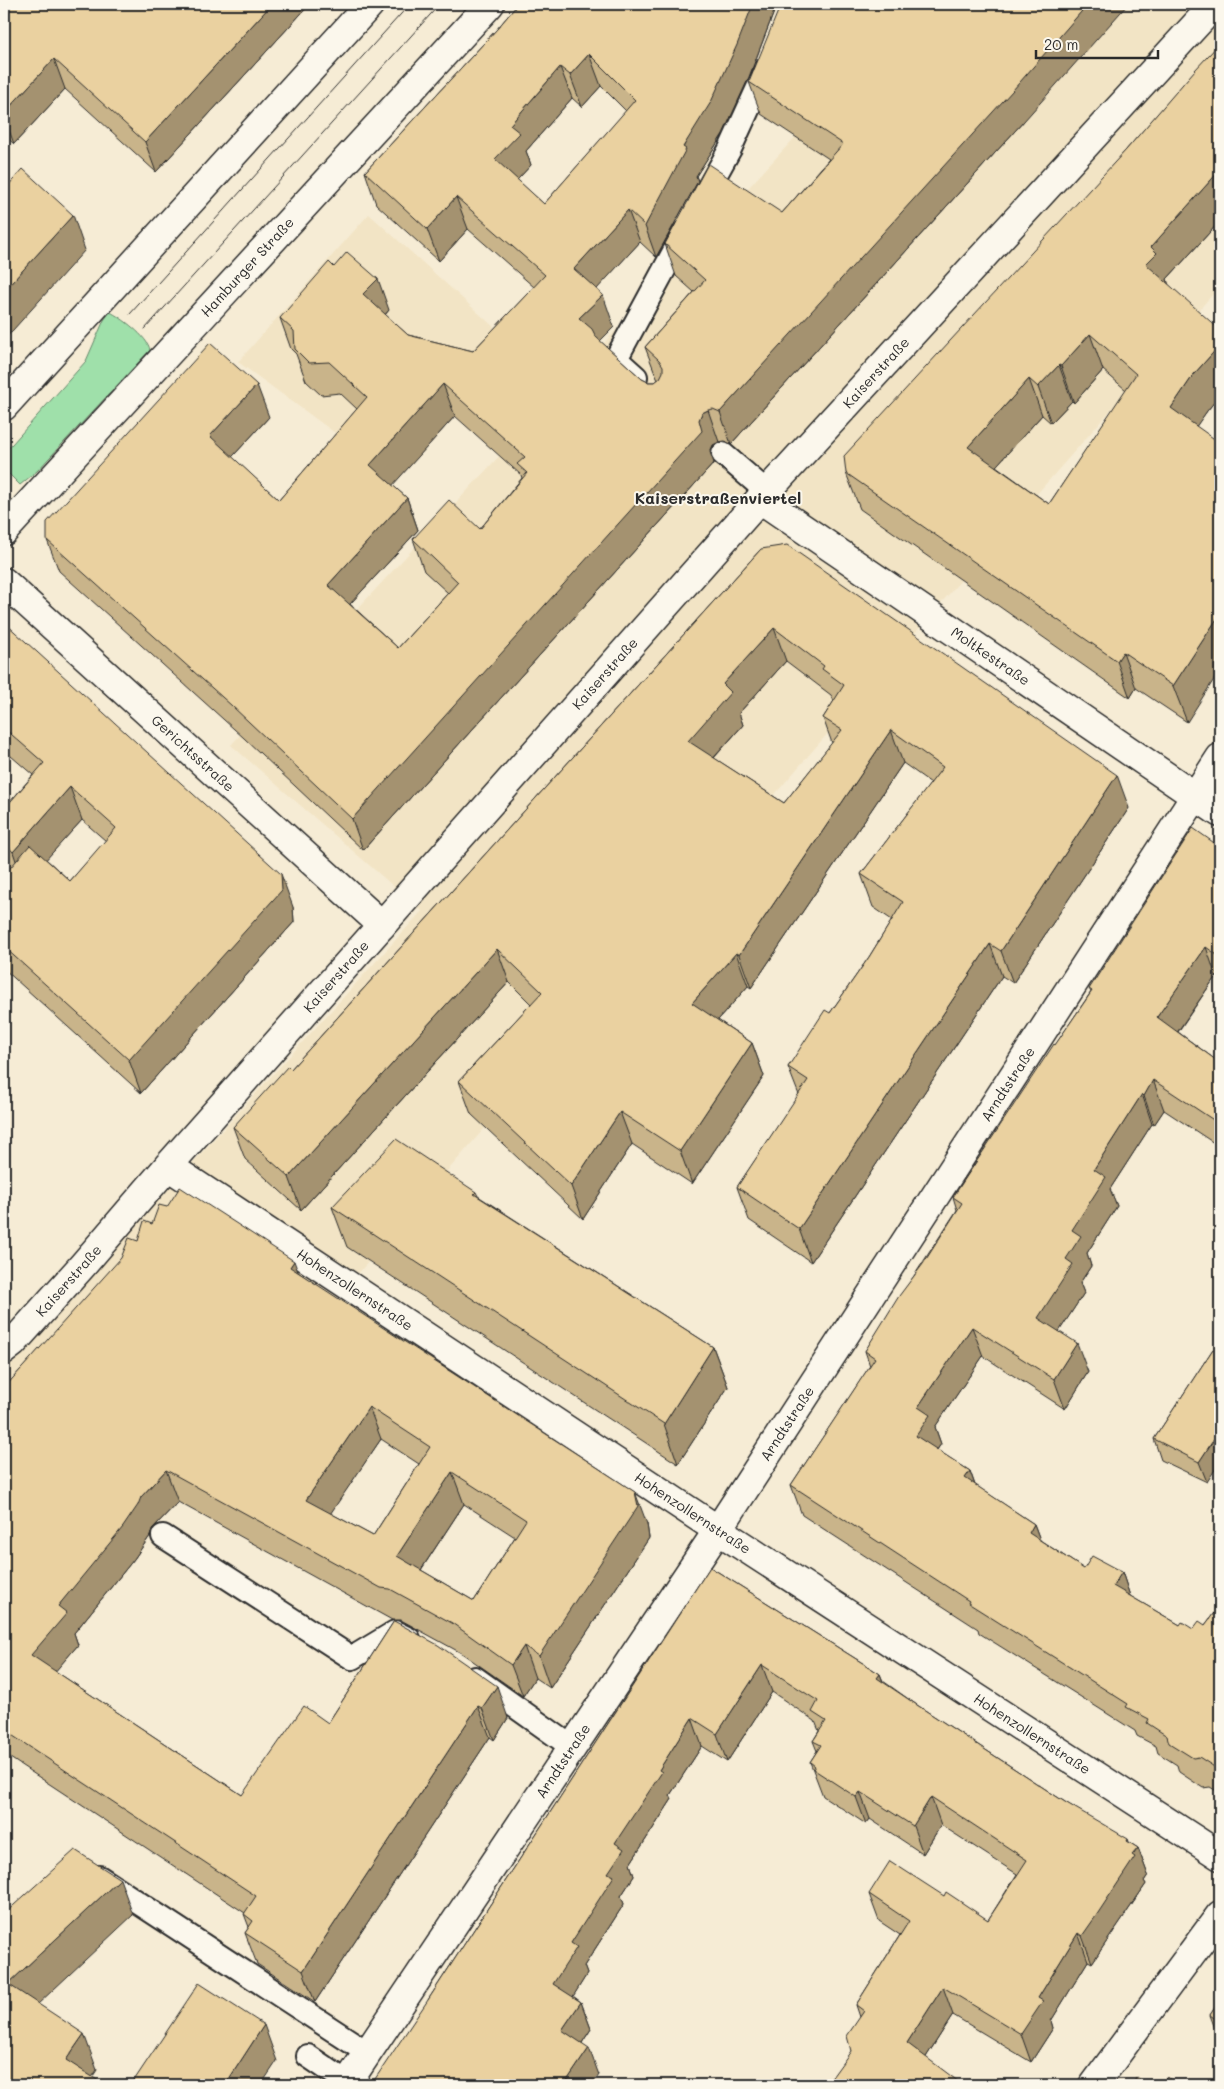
<svg xmlns="http://www.w3.org/2000/svg" width="1224" height="2089" font-family="Mali,sans-serif">
	<style>
		.built { fill: #f2e4c5 }
		.green { fill: #9fe0aa; stroke: #65866a }
		.lines { fill: none; stroke-linecap: round; stroke-linejoin: round }
		.service-casing { stroke: #2b2b2b; stroke-width: 26 }
		.minor-casing { stroke: #2b2b2b; stroke-width: 31 }
		.secondary-casing { stroke: #2b2b2b; stroke-width: 31 }
		.service { stroke: #fbf7ec; stroke-width: 22 }
		.minor { stroke: #fbf7ec; stroke-width: 28 }
		.secondary { stroke: #fbf7ec; stroke-width: 28 }
		.tram { stroke: #2b2b2b; stroke-width: 1 }
		.wall { fill: #c9b48a; stroke: #2b2b2b; fill-rule: evenodd }
		.shaded-wall { fill: #a49270; stroke: #2b2b2b }
		.building { fill: #ead1a0; stroke: #2b2b2b; fill-rule: evenodd }
		.labels { text-anchor: middle; stroke-width: 4; stroke-linejoin: round; paint-order: stroke }
		.street-label { font-size: 14px; fill: #2b2b2b; stroke: #fbf7ec }
		.quarter-label { font-size: 16px; font-weight: bold; fill: #2b2b2b; stroke: #fbf7ec }
	</style>
	<rect width="100%" height="100%" fill="#f6ecd5"/>
	<filter id="ink" filterUnits="userSpaceOnUse"><feTurbulence type="fractalNoise" baseFrequency=".02" numOctaves="2"/><feDisplacementMap in="SourceGraphic" scale="10" xChannelSelector="R" yChannelSelector="G"/><feConvolveMatrix kernelMatrix="1 2 1 2 8 2 1 2 1" color-interpolation-filters="sRGB"/></filter>
	<g filter="url(#ink)">
		<path class="built" d="M919,4H1220V286L955,587L4,1681V1370L422,911L231,745Z
			M369,214L517,348L398,479L238,362Z"/>
		<path class="green" d="M110,312C121,317 148,337 150,350L37,471L20,485L4,469V453L86,361L104,320Z"/>
		<g class="lines">
			<g class="service-casing">
				<path id="service" d="M704,196L730,149L767,68
					M636,377L616,359L684,233
					M723,454L767,492
					M163,1536L352,1658L395,1632L409,1639
					M475,1678L572,1747
					M99,1877L368,2053
					M308,2056L348,2083"/>
			</g>
			<g class="minor-casing">
				<g id="minor">
					<path id="s1" d="M760,499L1220,813"/>
					<path id="s2" d="M4,582L382,925"/>
					<path id="s3" d="M168,1166L718,1530L1220,1856"/>
					<path id="s4" d="M4,1350L13,1343L83,1265L168,1166L760,499L1215,4"/>
					<path id="s5" d="M346,2085L718,1530L1220,758"/>
					<path d="M1094,2085L1220,1915"/>
				</g>
			</g>
			<g class="secondary-casing">
				<g id="secondary">
					<path d="M4,406L370,4"/>
					<path id="s6" d="M4,531L490,4"/>
				</g>
			</g>
			<use href="#service" class="service"/>
			<use href="#minor" class="minor"/>
			<use href="#secondary" class="secondary"/>
			<path class="tram" d="M130,314L410,4
				M145,329L440,4"/>
		</g>
		<path class="wall" d="M4,4H310L156,172L65,89L14,144L4,135Z
			M518,4H777L749,77L723,134L696,176L698,181L656,257L640,242L596,289L614,327L600,341L642,379L648,382H655L658,380L657,378L645,347L694,292L676,276L665,244L782,213L829,159L761,114L749,82L1024,121L731,444L725,441L719,442L713,445L710,452L714,463L363,850L244,738L59,571L47,540L269,417L232,457L279,500L357,409L340,393L321,395L306,381L296,354L291,349L280,318L389,310L385,315L408,335L473,351L534,287L468,229L439,261L376,204L365,172L497,29ZM601,86L626,111L544,204L517,180L531,165L526,151L572,98L582,107ZM455,416L521,475L522,478L480,529L413,539L424,571L448,593L398,648L350,604L418,530L407,498L392,485Z
			M1220,43V221L1167,279L1168,284L1220,345V395L1207,411L1196,426L1187,722L1136,688L1130,698L860,509L846,473L1126,150ZM1103,370L1126,390L1049,504L996,466L1042,415L1051,423L1072,401L1074,403Z
			M761,549L1129,808L1013,983L1002,976L811,1262L749,1220L737,1187L799,1095L788,1067L830,1013L869,957L892,920L873,907L861,874L931,783L903,763L751,988L748,986L718,1020L752,1043L764,1076L692,1184L632,1144L583,1219L471,1114L459,1081L531,1004L509,982L301,1210L245,1159L233,1127L291,1069ZM786,661L831,695L834,701L823,718L832,743L784,803L714,758L743,725L739,713Z
			M4,622L293,907L294,922L141,1093L4,969V875L10,869L4,863V809L33,775L4,750ZM82,820L106,841L70,881L46,859Z
			M1220,847V979L1216,976L1178,1032L1220,1063V1147L1164,1110L1154,1125L1152,1124L1110,1189L1117,1206L1087,1253L1091,1266L1080,1283L1084,1293L1059,1331L1088,1372L1065,1409L983,1356L935,1427L941,1444L937,1450L970,1471L975,1485L1034,1524L1040,1540L1084,1569L1122,1572L1130,1596L1180,1625L1193,1629L1205,1625L1220,1605V1793L1210,1787L1203,1788L1179,1772L1177,1765L1158,1753L1156,1746L1137,1736L1135,1731L979,1633L978,1629L802,1515L791,1485L870,1366L865,1351L957,1210L953,1197L1091,992L1089,989Z
			M476,1192L478,1196L713,1347L728,1387L678,1464L347,1247L332,1207Z
			M138,1241L298,1272L647,1524L649,1538L550,1688L535,1678L523,1696L463,1654L401,1620H392L178,1502L152,1529L150,1536L134,1559L74,1633L78,1645L55,1671L242,1795L328,1723L394,1621L508,1718L494,1740L490,1737L315,2002L257,1964L245,1933L249,1927L244,1914L245,1913L4,1754V1388ZM381,1439L419,1464L373,1536L330,1513ZM464,1504L515,1537L474,1601L421,1570Z
			M1213,1349L1207,1482L1161,1460L1154,1439Z
			M710,1567L880,1674L883,1681L917,1705L1065,1802L1138,1848L1148,1875L1144,1881L1146,1884L1092,1963L1088,1961L1051,2021L1053,2028L1031,2062L953,2015L926,2057L851,2051L860,2017L856,2005L900,1935L879,1921L869,1894L944,1896L988,1920L1017,1874L941,1825L923,1854L870,1819L866,1824L823,1796L810,1762L817,1751L813,1741L819,1731L815,1721L772,1692L727,1762L702,1746L670,1795L672,1799L630,1864L634,1876L621,1896L624,1904L584,1966L587,1974L573,1996L581,2002L591,2029L582,2043L599,2075L428,2000Z
			M1220,2000V2042L1210,2015Z"/>
		<path class="shaded-wall" d="M272,4H310L156,172L145,142Z
			M753,4H777L749,77L723,134L696,176L698,181L656,257L645,226Z
			M1088,4H1128L1024,121L731,444L720,412Z
			M589,54L601,86L582,107L570,75Z
			M54,59L65,89L14,144L4,116V113Z
			M560,67L572,98L526,151L531,165L507,191L495,159L510,125Z
			M1220,170V221L1167,279L1170,289L1146,264L1151,247Z
			M456,197L468,229L439,261L427,229Z
			M628,210L640,242L586,301L574,269Z
			M73,215L85,250L4,340V291Z
			M378,279L389,310L375,326L363,294Z
			M603,295L614,327L591,350L579,318Z
			M1090,334L1103,370L1074,403L1061,366Z
			M1220,345V395L1207,411L1184,444L1171,408L1194,374Z
			M1059,365L1072,401L1051,423L1038,387Z
			M1029,379L1042,415L981,483L968,447Z
			M443,384L455,416L382,497L370,465Z
			M257,385L269,417L222,468L210,436Z
			M708,410L719,442L713,445L710,452L714,463L363,850L352,819L699,420L702,413Z
			M407,498L418,530L339,616L328,585Z
			M1220,614V670L1187,722L1173,686Z
			M774,628L786,661L739,713L743,725L700,773L688,741L723,684Z
			M1123,652L1136,688L1130,698L1117,661Z
			M891,730L903,763L751,988L739,955Z
			M1117,775L1129,808L1013,983L1001,951Z
			M70,787L82,820L24,884L13,852Z
			M281,874L293,907L294,922L141,1093L129,1060Z
			M990,944L1002,976L811,1262L799,1229Z
			M1206,947L1216,976L1167,1047L1157,1017Z
			M497,949L509,982L301,1210L289,1177Z
			M736,953L748,986L704,1036L692,1003Z
			M752,1043L764,1076L692,1184L680,1151Z
			M1153,1080L1164,1110L1154,1125L1144,1096Z
			M1142,1094L1152,1124L1110,1189L1117,1206L1087,1253L1091,1266L1080,1283L1084,1293L1049,1347L1038,1318L1066,1259L1072,1230L1094,1169Z
			M620,1112L632,1144L583,1219L571,1186Z
			M294,1261L306,1293L290,1267Z
			M972,1327L983,1356L935,1427L941,1444L926,1465L916,1436L918,1407Z
			M1077,1343L1088,1372L1065,1409L1054,1379Z
			M713,1347L728,1387L678,1464L664,1424Z
			M369,1407L381,1439L318,1532L306,1500Z
			M1220,1430V1462L1207,1482L1199,1462Z
			M166,1470L178,1502L152,1529L150,1536L134,1559L74,1633L78,1645L42,1687L31,1655L58,1606L141,1497Z
			M970,1471L980,1500L965,1478Z
			M452,1472L464,1504L409,1588L397,1556Z
			M635,1492L647,1524L649,1538L550,1688L539,1656Z
			M1034,1524L1045,1553L1029,1533Z
			M1122,1572L1132,1602L1113,1586Z
			M524,1646L535,1678L523,1696L511,1665Z
			M762,1665L772,1692L727,1762L717,1734Z
			M880,1674L890,1701L877,1678Z
			M497,1686L508,1718L494,1740L482,1708Z
			M478,1706L490,1737L315,2002L303,1971Z
			M692,1718L702,1746L670,1795L672,1799L630,1864L634,1876L621,1896L624,1904L584,1966L587,1974L564,2011L553,1984L571,1943L608,1873L615,1843L659,1770Z
			M860,1792L870,1819L866,1824L856,1797Z
			M931,1797L941,1825L923,1854L913,1826Z
			M1128,1839L1134,1854L1138,1848L1148,1875L1144,1881L1146,1884L1092,1963L1082,1936Z
			M120,1879L133,1915L21,2020L8,1984Z
			M1078,1933L1088,1961L1051,2021L1053,2028L1031,2062L1021,2034L1038,1998Z
			M943,1987L953,2015L917,2071L907,2043Z
			M581,2002L591,2029L572,2058L562,2030Z
			M264,2025L277,2061L261,2085H225Z
			M84,2034L97,2070L87,2085L66,2060Z
			M589,2048L599,2075L592,2085H564Z"/>
		<path class="building" d="M4,4H272L145,142L54,59L4,113Z
			M518,4H753L737,45L711,102L683,147L686,149L645,226L628,210L574,269L603,295L579,318L592,329L596,337L642,379L648,382H655L660,378L663,372V366L659,360L645,347L705,280L665,244L708,164L782,213L843,144L749,82L781,4H1088L1013,90L720,412L713,409L708,410L702,413L699,420L702,431L352,819L232,706L47,540V522L210,343L257,385L210,436L279,500L367,397L329,362L309,363L295,349L294,331L280,318L329,262L334,267L347,252L378,279L363,294L408,335L473,351L545,275L456,197L427,229L365,172L497,29ZM589,54L635,100L544,204L495,159L520,133L510,125L560,67L570,75ZM443,384L525,457L517,464L527,473L480,529L449,500L413,539L458,582L398,648L328,585L407,498L370,465Z
			M1220,43V170L1151,247L1157,253L1146,264L1220,330V345L1194,374L1171,408L1220,443V614L1173,686L1123,652L1117,661L846,473L844,456L1126,150L1195,70ZM1090,334L1136,374L1049,504L968,447L1029,379L1038,387L1059,365L1061,366Z
			M23,169L73,215L4,291V190Z
			M787,545L1117,775L1001,951L990,944L799,1229L737,1187L808,1080L788,1067L825,1010L830,1013L869,957L903,902L861,874L943,767L891,730L739,955L736,953L692,1003L752,1043L680,1151L620,1112L571,1186L459,1081L542,992L497,949L289,1177L233,1127L288,1066L291,1069L761,549ZM774,628L824,666L822,669L844,685L823,718L842,730L784,803L688,741L731,692L723,684Z
			M4,622L281,874L282,890L129,1060L4,947V875L30,845L70,881L116,828L70,787L13,852L4,842V809L44,763L4,728Z
			M1193,828L1220,847V957L1206,947L1157,1017L1220,1063V1121L1218,1123L1153,1080L1144,1096L1142,1094L1094,1169L1106,1177L1072,1230L1081,1236L1066,1259L1073,1264L1038,1318L1077,1343L1054,1379L972,1327L918,1407L930,1415L916,1436L970,1471L965,1478L1034,1524L1029,1533L1084,1569L1092,1556L1122,1572L1113,1586L1180,1625L1182,1622L1193,1629L1199,1621L1205,1625L1220,1605V1768L1219,1770L1199,1757L1193,1758L1169,1743L1167,1736L1147,1723L1149,1719L1126,1707L1128,1704L968,1603L969,1601L791,1485L875,1358L865,1351L899,1296L923,1264L962,1203L953,1197L1054,1044L1055,1045L1092,991L1089,989Z
			M396,1139L476,1192L474,1194L713,1347L664,1424L332,1207Z
			M180,1187L294,1261L290,1267L635,1492L638,1506L539,1656L524,1646L511,1665L452,1623L390,1589L381,1588L166,1470L141,1497L138,1505L123,1527L58,1606L67,1613L31,1655L242,1795L304,1706L328,1723L394,1621L438,1645L497,1686L482,1708L478,1706L303,1971L245,1933L253,1921L244,1914L256,1896L4,1730V1388L121,1258L129,1238L138,1241L144,1221L152,1224L159,1205L167,1207ZM369,1407L430,1447L373,1536L306,1500ZM452,1472L526,1520L474,1601L397,1556Z
			M1213,1349L1220,1352V1430L1199,1462L1154,1439Z
			M710,1567L880,1674L877,1678L917,1705L1065,1802L1128,1839L1127,1841L1138,1848L1132,1855L1135,1857L1096,1916L1082,1936L1078,1933L1038,1998L1043,2001L1021,2034L943,1987L907,2043L963,2085H829L830,2084V2080L851,2051L847,2036L864,2011L856,2005L909,1921L869,1894L890,1861L944,1896L946,1892L988,1920L1027,1860L931,1797L913,1826L860,1792L856,1797L813,1769L815,1766L810,1762L821,1745L813,1741L826,1721L812,1712L818,1701L762,1665L717,1734L692,1718L659,1770L662,1772L615,1843L624,1849L608,1873L614,1876L571,1943L577,1947L553,1984L581,2002L562,2030L589,2048L564,2085H371L428,2000Z
			M75,1850L120,1879L8,1984L84,2034L66,2060L105,2085H4V1914Z
			M199,1983L264,2025L225,2085H131Z
			M1220,2000V2022L1210,2015Z
			M1137,2077L1147,2085H1131Z
			M1167,2077L1178,2085H1161Z"/>
	</g>
	<g class="labels">
		<g class="street-label">
			<text dy="5" stroke="none"><textPath href="#s6" startOffset="359">Hamburger Straße</textPath></text>
			<text dy="5" stroke="none"><textPath href="#s4" startOffset="1310">Kaiserstraße</textPath></text>
			<text dy="5" stroke="none"><textPath href="#s1" startOffset="279">Moltkestraße</textPath></text>
			<text dy="5" stroke="none"><textPath href="#s4" startOffset="905">Kaiserstraße</textPath></text>
			<text dy="5" stroke="none"><textPath href="#s2" startOffset="255">Gerichtsstraße</textPath></text>
			<text dy="5" stroke="none"><textPath href="#s4" startOffset="500">Kaiserstraße</textPath></text>
			<text dy="5" stroke="none"><textPath href="#s5" startOffset="1200">Arndtstraße</textPath></text>
			<text dy="5" stroke="none"><textPath href="#s4" startOffset="95">Kaiserstraße</textPath></text>
			<text dy="5" stroke="none"><textPath href="#s3" startOffset="224">Hohenzollernstraße</textPath></text>
			<text dy="5" stroke="none"><textPath href="#s5" startOffset="795">Arndtstraße</textPath></text>
			<text dy="5" stroke="none"><textPath href="#s3" startOffset="629">Hohenzollernstraße</textPath></text>
			<text dy="5" stroke="none"><textPath href="#s3" startOffset="1034">Hohenzollernstraße</textPath></text>
			<text dy="5" stroke="none"><textPath href="#s5" startOffset="390">Arndtstraße</textPath></text>
		</g>
		<g class="quarter-label">
			<text x="718" y="504">Kaiserstraßenviertel</text>
		</g>
	</g>
	<rect width="1224" height="2089" fill="none" stroke="#fbf7ec" stroke-width="20"/>
	<rect x="10" y="10" width="1204" height="2069" fill="none" stroke="#2b2b2b" stroke-width="2" filter="url(#ink)"/>
	<path d="M1036 50v8h122v-8" fill="none" stroke="#2b2b2b" stroke-width="2.5"/>
	<text x="1044" y="50" font-size="15" fill="#2b2b2b" stroke="#fbf7ec" stroke-width="4" paint-order="stroke">20 m</text>
</svg>
